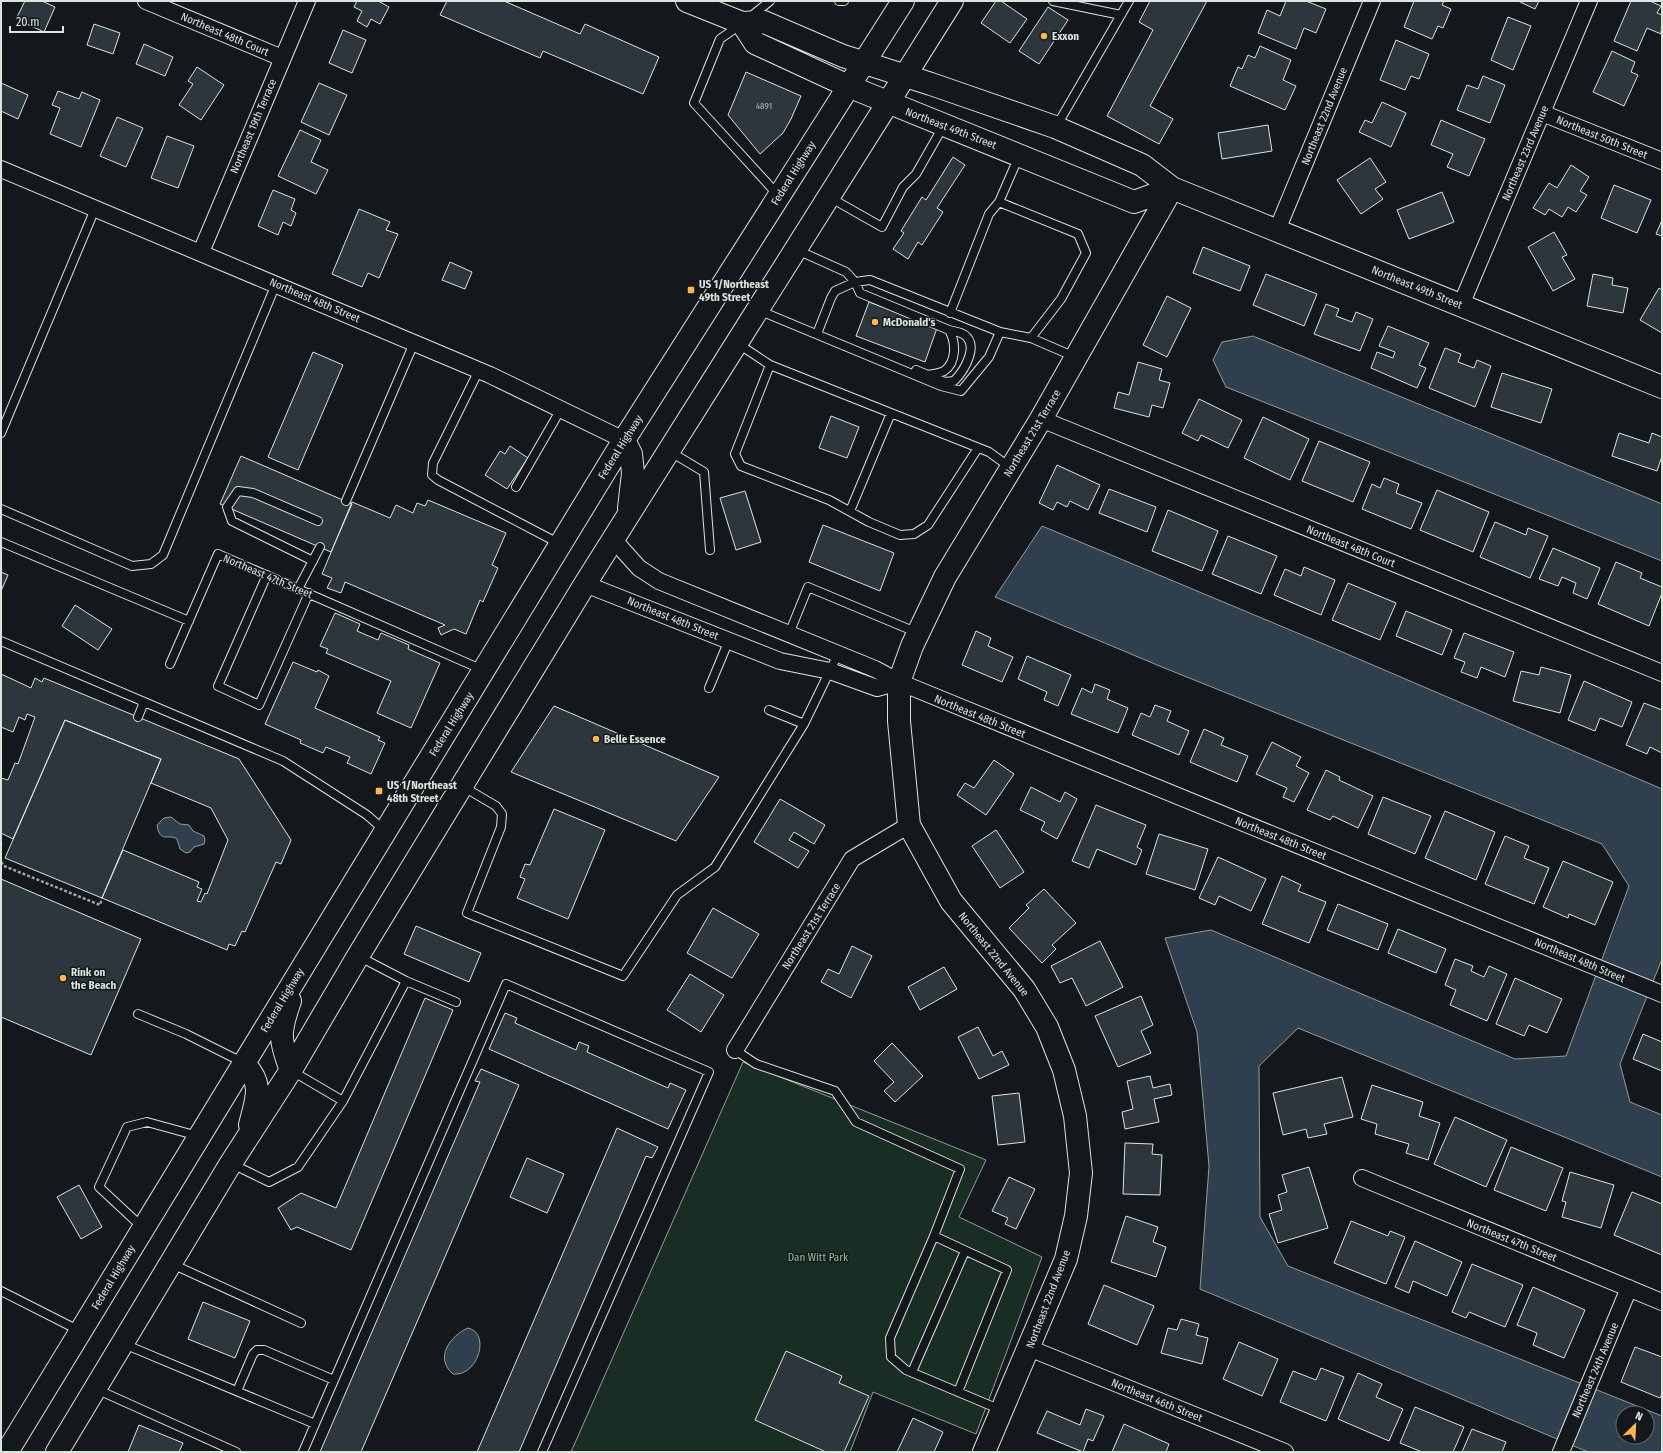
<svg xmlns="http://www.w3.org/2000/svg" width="1663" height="1453" font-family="'Fira Sans Condensed',sans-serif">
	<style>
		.green { fill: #1a2d24; stroke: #939e99 }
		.water { fill: #2f3f4d; stroke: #939e99; fill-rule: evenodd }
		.building { fill: #2c363c; stroke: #d8e6dc }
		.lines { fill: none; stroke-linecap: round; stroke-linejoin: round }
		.lane-casing { stroke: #d8e6dc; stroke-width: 10 }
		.street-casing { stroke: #d8e6dc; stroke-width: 18 }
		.secondary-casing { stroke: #d8e6dc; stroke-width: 24 }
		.primary-casing { stroke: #d8e6dc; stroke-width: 24 }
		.path { stroke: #9da8a2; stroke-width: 2.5; stroke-dasharray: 3 2; stroke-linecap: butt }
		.lane { stroke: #14181c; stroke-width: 8 }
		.street { stroke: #14181c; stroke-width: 16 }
		.secondary { stroke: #14181c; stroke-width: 22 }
		.primary { stroke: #14181c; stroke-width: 22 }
		.poi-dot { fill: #ffb74d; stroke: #14181c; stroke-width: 1.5 }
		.labels { text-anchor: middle; stroke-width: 3; stroke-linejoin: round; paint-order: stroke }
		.number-label { font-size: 9px; fill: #adbab4 }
		.street-label { font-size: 11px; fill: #d8e6dc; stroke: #14181c }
		.poi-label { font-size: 11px; font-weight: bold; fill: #d8e6dc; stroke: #14181c; text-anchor: start }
		.park-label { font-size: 11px; fill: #8ac095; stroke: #14181c }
	</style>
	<rect width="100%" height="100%" fill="#14181c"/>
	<path class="green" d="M743,1062L986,1160L959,1217L1042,1257L976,1434L873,1392L850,1452H571Z"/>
	<path class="water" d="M1253,336L1662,504V561L1226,387L1213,360L1222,342Z
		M1042,526L1326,645L1662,789V959L1620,1064L1630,1102L1662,1115V1177L1298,1028L1259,1066L1260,1217L1288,1266L1662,1416V1452H1588L1200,1289L1209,1166L1197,1032L1165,938L1211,930L1515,1059L1566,1056L1629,886L1602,844L1162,667L995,597ZM1623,1413H1647V1437H1623Z
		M171,817L180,824L189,825L193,831L204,836L205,840L204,844L194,847L190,852L186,853L180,849L177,839C168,833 160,844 157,825L164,818Z
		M468,1328C491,1333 478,1377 453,1374C434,1358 450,1336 468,1328Z"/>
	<path class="building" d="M25,1H42L55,7L44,32L16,19Z
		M357,1H378L389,7L380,24L371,19L367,27L357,21L362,11L354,7Z
		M447,1H504L580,34L585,24L659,57L643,94L543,51L540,58L440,15Z
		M996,1H1001L1027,19L1010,43L981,23Z
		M1150,1H1207L1150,106L1173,119L1159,144L1107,116L1153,30L1139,22Z
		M1286,1H1306L1326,9L1316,33L1304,28L1296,49L1258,33L1267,10L1280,16Z
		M1414,1H1444L1442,5L1451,9L1443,28L1438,26L1432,39L1404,27Z
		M1518,1H1539L1535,9Z
		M1631,1H1650L1661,6L1657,13L1662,15L1661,34L1647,28L1637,51L1614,41Z
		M1048,7L1068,20L1039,64L1019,51Z
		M1508,17L1531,26L1513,70L1491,60Z
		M94,24L120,33L113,54L87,45Z
		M343,30L366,40L352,73L329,63Z
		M1396,40L1429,54L1419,79L1411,76L1405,90L1380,80Z
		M144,44L173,57L165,76L136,64Z
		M1260,46L1291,60L1283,80L1296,86L1285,110L1230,86L1238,67L1242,69L1248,55L1255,58Z
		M1612,51L1635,62L1631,72L1638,75L1624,106L1593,92Z
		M197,67L224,85L201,120L179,105L193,84L188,81Z
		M746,72L801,96L791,119L783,133L760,154L728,115Z
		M1483,76L1505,85L1490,123L1457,110L1467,85L1478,89Z
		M1,83L28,95L18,119L1,111Z
		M319,83L347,95L329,135L301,122Z
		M58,91L79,99L82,92L100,100L81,147L50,134L60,108L52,105Z
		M1382,102L1406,113L1391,147L1359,132L1365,120L1372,123Z
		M117,117L143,128L126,167L100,156Z
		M1441,120L1485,139L1469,176L1447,167L1453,154L1431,145Z
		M1268,125L1272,151L1222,159L1218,133Z
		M300,130L321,140L311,162L328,170L316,194L278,176Z
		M167,136L194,146L178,188L151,178Z
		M953,157L965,165L937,208L943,212L922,245L918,242L908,259L893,249L904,233L901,231L922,197L926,200Z
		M1370,158L1386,182L1375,189L1383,199L1361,214L1337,180Z
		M1571,165L1589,177L1580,191L1587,195L1576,212L1568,207L1562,217L1549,209L1545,215L1533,208L1549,183L1557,188Z
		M1614,185L1651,200L1637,233L1601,218Z
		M273,190L295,199L291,210L296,213L291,226L283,222L278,235L258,226Z
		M1442,192L1454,222L1409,239L1397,210Z
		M359,209L390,222L386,230L398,234L379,278L368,273L362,287L332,274Z
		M1662,220V236L1656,234Z
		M1554,232L1567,255L1562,257L1575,279L1553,291L1528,247Z
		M1203,247L1250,266L1240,291L1193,273Z
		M450,262L472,272L465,289L442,280Z
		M1266,274L1317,294L1304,326L1253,305Z
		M1593,274L1613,278L1612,285L1628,288L1623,313L1587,306Z
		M1659,288L1662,290V333L1640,320Z
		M1167,296L1191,308L1167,357L1143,345Z
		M869,302L937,328L925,362L856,336Z
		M1326,304L1339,309L1336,316L1352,322L1356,312L1373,319L1360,351L1314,334Z
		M1388,326L1429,343L1419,365L1426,368L1417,388L1371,368L1377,352L1393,358L1395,352L1379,346Z
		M1445,348L1461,354L1458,362L1474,368L1477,360L1491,366L1475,407L1429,388Z
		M313,352L343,365L298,470L268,457Z
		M1138,362L1162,369L1159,380L1170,383L1163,408L1152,405L1149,417L1114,408L1118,392L1129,395Z
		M1502,373L1552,389L1541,423L1491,407Z
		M1199,399L1242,420L1228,448L1201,435L1198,441L1182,433Z
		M831,416L859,427L847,458L819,448Z
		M1263,417L1309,439L1290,480L1244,458Z
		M1619,433L1649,443L1652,433L1662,437V456L1657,471L1612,456Z
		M1319,441L1370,462L1353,502L1302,481Z
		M510,446L528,458L507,489L485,475L500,451L505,454Z
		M241,456L352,504L331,552L220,504Z
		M1057,465L1100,485L1088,510L1070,501L1067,507L1057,502L1053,510L1039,503Z
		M1384,478L1399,484L1396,493L1422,503L1411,529L1362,509L1372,484L1380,488Z
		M1109,489L1156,507L1147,532L1099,513Z
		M1437,490L1489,512L1473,552L1420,530Z
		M745,491L761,542L736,550L720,498Z
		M428,500L506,533L492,565L498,568L483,602L480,600L466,634L454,629L441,635L438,628L445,625L345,582L341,593L327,588L332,578L322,574L352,502L390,518L396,505L413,513L417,503L425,506Z
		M1168,510L1218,531L1202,571L1152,551Z
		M1495,522L1526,535L1528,528L1548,536L1530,578L1480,557Z
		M823,525L894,553L880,591L809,562Z
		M1228,536L1277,556L1261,594L1212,574Z
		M1553,548L1600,568L1587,599L1573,593L1576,583L1562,577L1558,586L1539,579Z
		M1616,562L1642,573L1640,578L1662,587V593L1649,626L1598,604Z
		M1304,567L1335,580L1321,615L1274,595L1285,569L1301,576Z
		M1,572L8,575L1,591Z
		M1348,583L1396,603L1380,640L1332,620Z
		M75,605L112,629L98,650L62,626Z
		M1406,611L1452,630L1442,655L1396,636Z
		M335,613L360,624L357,631L378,640L381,633L409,645L408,649L440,663L411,728L377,713L391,681L326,653L328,649L320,646Z
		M976,631L991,638L988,646L1013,657L1002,682L962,665Z
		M1464,633L1514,652L1505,677L1481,667L1477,678L1461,672L1465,662L1454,658Z
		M1027,656L1071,675L1058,706L1044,700L1047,692L1018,679Z
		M293,662L317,672L318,670L329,676L315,708L380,737L378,740L385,743L371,774L347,763L350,757L326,747L323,753L300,743L301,740L265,724Z
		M1541,667L1571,675L1560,713L1513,701L1521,671L1539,675Z
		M1,674L31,688L35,678L42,682L44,678L239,759L291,840L281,864L276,862L245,932L242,931L235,946L229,944L227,950L102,898L123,850L199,882L197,887L202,889L197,901L201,902L205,893L207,894L228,840L211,808L151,783L161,759L65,720L13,839L1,833V778L8,780L15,763L18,764L35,717L27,714L25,720L19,717L13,732L1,727Z
		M1584,681L1632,702L1622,727L1600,718L1595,731L1568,720Z
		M1095,684L1110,690L1107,699L1128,708L1118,733L1071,714L1082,688L1092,693Z
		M1644,703L1662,710V753L1650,747L1647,754L1626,745Z
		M1155,705L1171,711L1167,721L1189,731L1179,755L1132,735L1141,713L1150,717Z
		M554,706L719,777L676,841L511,772Z
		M65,720L161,759L102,898L5,858Z
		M1204,729L1224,738L1221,745L1248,756L1237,782L1190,762Z
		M1272,742L1301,757L1296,766L1309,773L1294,802L1283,797L1287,788L1256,774Z
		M994,760L1014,774L986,815L957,795L965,783L974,788Z
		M1326,770L1340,777L1339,780L1373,796L1358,828L1333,816L1330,820L1307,810Z
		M1031,787L1060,802L1065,792L1077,799L1057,839L1041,830L1045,822L1020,810Z
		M1383,797L1431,816L1415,854L1368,834Z
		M780,799L825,825L814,844L794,832L789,840L809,851L798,868L754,842Z
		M1096,805L1146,825L1137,847L1142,850L1136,865L1097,849L1089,868L1072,861Z
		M554,809L605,830L568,919L517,898L525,879L520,877L525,864L530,865Z
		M1445,811L1495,832L1476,880L1425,858Z
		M996,830L1024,872L1000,888L972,846Z
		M1159,834L1208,849L1195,890L1146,874Z
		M1505,836L1529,846L1524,858L1549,868L1534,904L1485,884Z
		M1218,857L1266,879L1251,911L1219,896L1215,905L1199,898Z
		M1563,861L1613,882L1595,925L1569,914L1568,918L1543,907Z
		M1282,876L1301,885L1298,891L1326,902L1309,943L1262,924Z
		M1,879L141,939L91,1055L1,1017Z
		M1044,889L1076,923L1052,945L1056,949L1042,963L1009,928L1029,908L1026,905Z
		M1338,904L1388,924L1378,950L1327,930Z
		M713,908L759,934L732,978L687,953Z
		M416,926L481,953L469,982L404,954Z
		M1398,929L1446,949L1436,973L1388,953Z
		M1100,941L1123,987L1086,1006L1072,978L1060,983L1051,966Z
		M852,946L872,956L851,998L821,982L828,969L839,974Z
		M1455,959L1473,966L1471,971L1484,977L1489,966L1507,974L1487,1021L1450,1005L1456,990L1445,985Z
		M944,967L957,989L920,1010L908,987Z
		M690,974L724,995L701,1032L667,1010Z
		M1515,978L1562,999L1547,1033L1529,1025L1524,1036L1496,1024Z
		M1141,996L1153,1025L1141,1031L1151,1053L1118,1067L1095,1016Z
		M425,998L453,1010L351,1250L297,1227L291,1230L278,1208L301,1193L336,1208Z
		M505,1013L517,1018L515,1023L576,1050L579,1042L589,1046L587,1052L668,1088L670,1083L686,1090L668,1129L489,1049Z
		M978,1027L993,1056L1002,1051L1009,1065L979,1079L958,1037Z
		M1643,1034L1662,1042V1071L1633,1059Z
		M892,1043L923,1076L895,1102L884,1091L894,1082L874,1061Z
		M481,1069L519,1085L361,1452H320L480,1082L475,1081Z
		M1150,1076L1153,1088L1170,1084L1172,1095L1154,1099L1159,1122L1125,1129L1122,1112L1133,1109L1127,1081Z
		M1342,1077L1353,1117L1324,1124L1327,1134L1308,1138L1306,1129L1283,1135L1273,1093Z
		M1372,1085L1423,1102L1419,1116L1440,1123L1428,1160L1406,1153L1409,1144L1375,1134L1377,1124L1361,1119Z
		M1019,1093L1025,1142L998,1145L992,1096Z
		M1455,1117L1507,1140L1486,1187L1434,1164Z
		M617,1128L658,1147L652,1158L646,1156L519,1452H477Z
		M1125,1143L1153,1144L1152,1154L1162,1155L1160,1195L1123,1194Z
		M1511,1147L1563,1168L1546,1211L1494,1190Z
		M527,1158L564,1174L547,1213L510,1197Z
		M1309,1167L1328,1228L1278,1243L1269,1214L1282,1210L1278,1195L1287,1192L1282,1175Z
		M1570,1172L1614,1185L1601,1228L1562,1217L1566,1202L1562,1201Z
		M1009,1177L1035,1189L1016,1229L1005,1224L1008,1218L992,1211Z
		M79,1185L102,1227L81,1239L57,1197Z
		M1632,1192L1662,1204V1255L1614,1235Z
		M1126,1216L1158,1227L1153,1242L1166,1247L1156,1277L1111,1262Z
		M1351,1221L1388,1236L1390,1231L1405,1237L1386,1284L1334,1263Z
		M1415,1241L1462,1262L1447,1296L1413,1281L1409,1293L1395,1287Z
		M1472,1264L1523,1285L1505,1327L1469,1312L1466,1318L1452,1312Z
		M1104,1285L1154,1306L1137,1345L1088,1324Z
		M1533,1287L1585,1310L1564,1358L1533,1345L1537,1333L1517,1325Z
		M203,1302L250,1321L235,1358L188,1339Z
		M1181,1319L1199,1324L1196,1335L1208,1338L1202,1364L1161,1353L1168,1328L1177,1330Z
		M1239,1342L1278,1359L1262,1396L1223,1379Z
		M1635,1347L1662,1357V1394L1660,1398L1621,1382Z
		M786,1351L842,1376L839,1383L869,1396L844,1452H826L755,1420Z
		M1321,1368L1344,1377L1326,1421L1280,1402L1293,1371L1316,1380Z
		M1358,1373L1382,1384L1376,1397L1403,1409L1389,1441L1338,1419Z
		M1415,1407L1464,1427L1453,1452H1422L1400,1443Z
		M1086,1409L1104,1416L1093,1441L1088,1439L1083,1452L1037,1433L1047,1411L1080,1425Z
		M913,1418L943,1432L934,1452H897Z
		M1124,1424L1169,1444L1166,1452H1112Z
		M139,1425L183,1443L179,1452H128Z
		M1472,1429L1506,1442L1502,1452H1462Z"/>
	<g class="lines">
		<g class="lane-casing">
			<path id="lane" d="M839,1H844
				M1053,1L1121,15
				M749,18L770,1
				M740,25L720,39L694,103L778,195
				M1056,127L1129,1
				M829,197L882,227L903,187L916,174L944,125
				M999,202L1078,234L1086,253L1061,299L1031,338
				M758,310L941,386L961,391L989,357L1000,332L870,280L855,282L846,272L797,250
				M950,313L989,214L999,202L1019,156
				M1000,332L1031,338L1075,357
				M817,334L831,298L835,291L855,282L860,293L949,330C953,331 958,332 961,333C982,342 964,371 954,381L945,382L916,370
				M737,343L770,365L989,452L1011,468
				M770,365L735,454L741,466L829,500L869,522L900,535L914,534L928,525L978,448
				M479,370L433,463L432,475L438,480L560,544
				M928,375C933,374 940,373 944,371C957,362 956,342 949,330
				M1,433L95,209
				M669,451L704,472L710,550
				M516,487L561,409
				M346,501L414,343
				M1,509L132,566L151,564L163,555L276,284
				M850,511L891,413
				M1,542L189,621
				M313,561L232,521L227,507L238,491L253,493L318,521
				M267,575L218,686L259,705L309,593
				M298,589L320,547
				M789,634L808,587L918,633
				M1,641L283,761L367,815L384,830
				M170,664L218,554L483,670
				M709,688L729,640
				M769,710L804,724
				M138,717L144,702
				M462,786L496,806L502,814L501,827L467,913L623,976L677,895L715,867L804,724L838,654
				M406,981L456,1002
				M138,1014L186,1034L242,1062
				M735,1050L756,1064L835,1091L856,1122L960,1169L934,1236L890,1338L891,1357L906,1370L1001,1410
				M292,1071L343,1101
				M232,1164L269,1182L298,1167L343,1101L406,981L360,957
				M143,1228L99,1187L127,1127L147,1122L198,1136
				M934,1236L1007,1270L958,1392
				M172,1264L301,1323
				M1,1291L80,1331
				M124,1344L315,1424L506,984L709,1072L542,1452
				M912,1372L965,1251
				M96,1389L236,1452
				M237,1391L253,1354L257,1350H264L334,1380
				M303,1452L315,1424"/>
		</g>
		<g class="street-casing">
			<path id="street" d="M146,1L282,58
				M1542,113L1662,161
				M1,169L490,375L624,440
				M1277,230L1372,1
				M201,252L307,1
				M1461,305L1589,1
				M1041,419L1662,673
				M613,539L639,568L659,581L875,669L899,682L1662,994
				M585,584L780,661L830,671L877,688L899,682
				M735,1050L852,859L909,825
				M1362,1178L1662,1302
				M1029,1348L1285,1452
				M1561,1452L1629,1288"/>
		</g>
		<g class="secondary-casing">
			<path id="secondary" d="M687,1L742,23L764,22L843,56L931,84L1055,127L1142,165L1172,188L1662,387
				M742,23L755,43L848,86L1134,202L1172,188
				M984,1452L1066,1259L1076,1216L1081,1173L1075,1116L1064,1070L1047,1027L1024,989L951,901L909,825L899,721V682L912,646L945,577L1041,419L1172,188"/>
		</g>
		<g class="primary-casing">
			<path id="primary" d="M624,440L631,454L633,473L629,508
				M290,1001C279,1032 279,1039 291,1070
				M243,1063C265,1084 256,1099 250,1125
				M7,1452L624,440L903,1
				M57,1452L231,1163L291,1070L358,956L585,584L952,1"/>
		</g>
		<path class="path" d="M1,843V845
			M1,862L4,866L100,905L102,898"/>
		<use href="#lane" class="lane"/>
		<use href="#street" class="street"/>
		<use href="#secondary" class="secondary"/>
		<use href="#primary" class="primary"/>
	</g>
	<g class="poi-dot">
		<circle cx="1044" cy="36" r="4"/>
		<rect x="687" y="286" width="8" height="8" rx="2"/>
		<circle cx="875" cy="322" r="4"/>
		<circle cx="596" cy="739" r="4"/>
		<rect x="375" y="787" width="8" height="8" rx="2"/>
		<circle cx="63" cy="978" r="4"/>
	</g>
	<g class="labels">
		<g class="number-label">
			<text x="764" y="109">4891</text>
		</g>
		<g class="street-label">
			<text transform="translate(225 34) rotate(23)" y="4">Northeast 48th Court</text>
			<text transform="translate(1324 116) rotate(-68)" y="4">Northeast 22nd Avenue</text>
			<text transform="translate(253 126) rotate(-67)" y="4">Northeast 19th Terrace</text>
			<text transform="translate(951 128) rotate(21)" y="4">Northeast 49th Street</text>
			<text transform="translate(1602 137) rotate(22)" y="4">Northeast 50th Street</text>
			<text transform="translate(1525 153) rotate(-67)" y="4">Northeast 23rd Avenue</text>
			<text transform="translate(793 173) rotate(-58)" y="4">Federal Highway</text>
			<text transform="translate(1417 287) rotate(22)" y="4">Northeast 49th Street</text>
			<text transform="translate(315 300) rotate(23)" y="4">Northeast 48th Street</text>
			<text transform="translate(1032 433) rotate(-59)" y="4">Northeast 21st Terrace</text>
			<text transform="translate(620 447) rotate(-58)" y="4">Federal Highway</text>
			<text transform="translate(1351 546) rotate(22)" y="4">Northeast 48th Court</text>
			<text transform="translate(268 576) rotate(23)" y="4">Northeast 47th Street</text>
			<text transform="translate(673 618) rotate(22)" y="4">Northeast 48th Street</text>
			<text transform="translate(980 716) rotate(22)" y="4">Northeast 48th Street</text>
			<text transform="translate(451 724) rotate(-58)" y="4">Federal Highway</text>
			<text transform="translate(1281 838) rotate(22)" y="4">Northeast 48th Street</text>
			<text transform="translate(811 926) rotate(-58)" y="4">Northeast 21st Terrace</text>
			<text transform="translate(994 954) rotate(51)" y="4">Northeast 22nd Avenue</text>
			<text transform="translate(1580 960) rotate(23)" y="4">Northeast 48th Street</text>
			<text transform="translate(282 1000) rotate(-59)" y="4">Federal Highway</text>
			<text transform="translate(1512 1240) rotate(22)" y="4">Northeast 47th Street</text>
			<text transform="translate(113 1277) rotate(-59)" y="4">Federal Highway</text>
			<text transform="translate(1048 1299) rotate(-69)" y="4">Northeast 22nd Avenue</text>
			<text transform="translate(1595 1370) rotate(-67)" y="4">Northeast 24th Avenue</text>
			<text transform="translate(1157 1400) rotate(22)" y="4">Northeast 46th Street</text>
		</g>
		<g class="poi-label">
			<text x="1052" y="40">Exxon</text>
			<text x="699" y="288">US 1/Northeast<tspan x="699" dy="13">49th Street</tspan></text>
			<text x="883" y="326">McDonald's</text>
			<text x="604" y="743">Belle Essence</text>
			<text x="387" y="789">US 1/Northeast<tspan x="387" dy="13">48th Street</tspan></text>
			<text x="71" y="976">Rink on<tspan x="71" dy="13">the Beach</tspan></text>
		</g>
		<g class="park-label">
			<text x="818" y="1261">Dan Witt Park</text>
		</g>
	</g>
	<rect width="1663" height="1453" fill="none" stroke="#d8e6dc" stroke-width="4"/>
	<g transform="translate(1635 1425) rotate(24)"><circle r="19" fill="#14181c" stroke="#626a69"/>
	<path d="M0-3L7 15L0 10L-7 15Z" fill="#ffb74d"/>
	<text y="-6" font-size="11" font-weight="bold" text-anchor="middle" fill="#d8e6dc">N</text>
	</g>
	<path d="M10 26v6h53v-6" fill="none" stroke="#d8e6dc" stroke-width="2"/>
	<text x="16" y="26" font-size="12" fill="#d8e6dc" stroke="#14181c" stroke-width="3" paint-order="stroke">20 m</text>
</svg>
